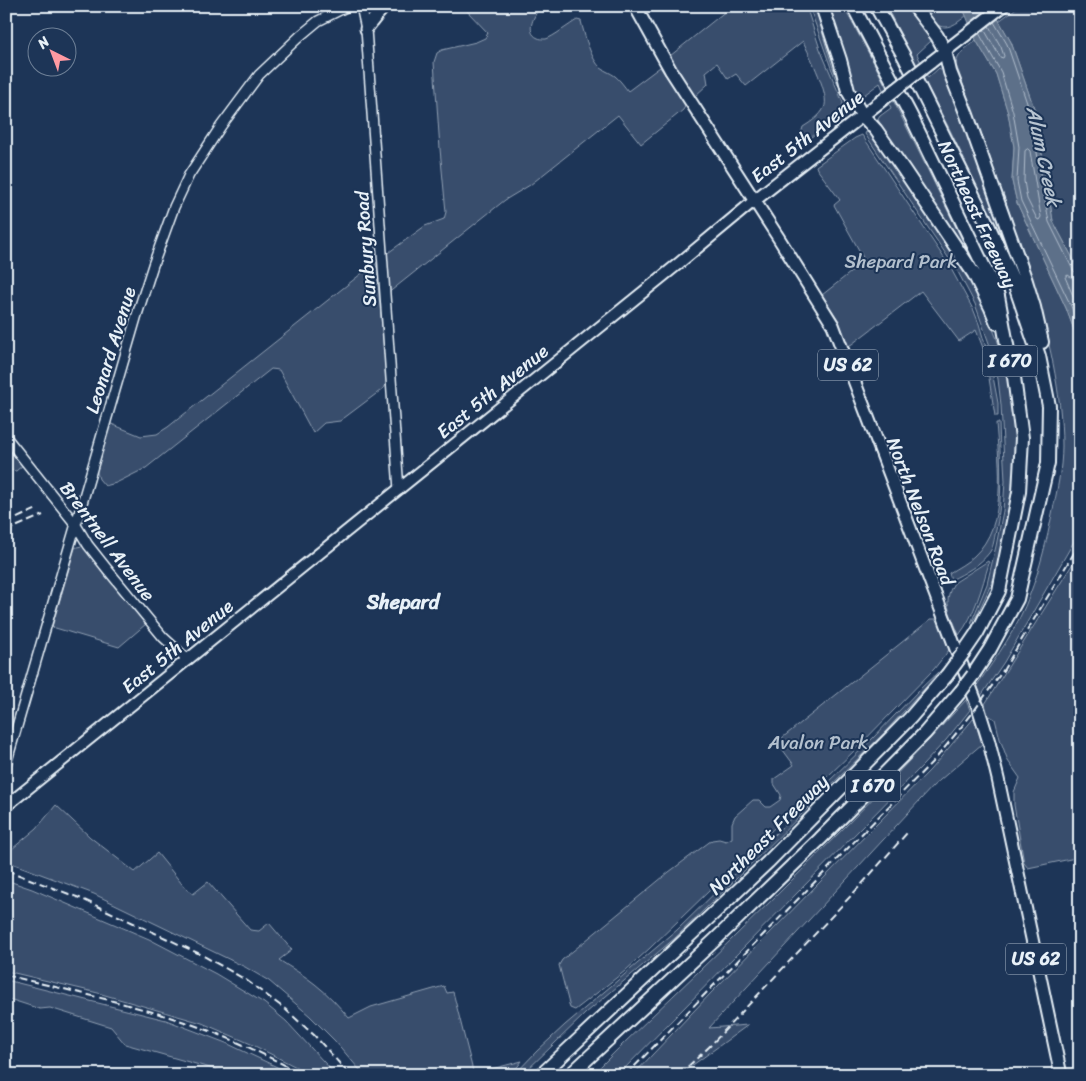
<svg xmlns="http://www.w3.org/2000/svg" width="1086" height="1081" font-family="Sriracha,sans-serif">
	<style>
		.green { fill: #374d6c; stroke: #909fb2 }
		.water { fill: #5d7089; stroke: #95a4b5 }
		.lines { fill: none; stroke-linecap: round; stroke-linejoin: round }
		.shore { stroke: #b0bdcc; stroke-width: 1 }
		.tertiary-casing { stroke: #e8f1f8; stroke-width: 12 }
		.secondary-casing { stroke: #e8f1f8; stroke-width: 14 }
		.primary-casing { stroke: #e8f1f8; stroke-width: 15 }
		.motorway-casing { stroke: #e8f1f8; stroke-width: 16 }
		.tertiary { stroke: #1d3557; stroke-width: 9 }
		.secondary { stroke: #1d3557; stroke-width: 10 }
		.primary { stroke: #1d3557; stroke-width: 11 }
		.motorway { stroke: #1d3557; stroke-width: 12 }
		.rail { stroke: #e8f1f8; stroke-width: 2; stroke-dasharray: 8 4; stroke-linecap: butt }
		.primary-bridge-casing { stroke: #e8f1f8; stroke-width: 15; stroke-linecap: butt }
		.motorway-bridge-casing { stroke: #e8f1f8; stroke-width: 16; stroke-linecap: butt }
		.primary-bridge { stroke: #1d3557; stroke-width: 11 }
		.motorway-bridge { stroke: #1d3557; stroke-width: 12 }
		.labels { text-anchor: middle; stroke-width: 4; stroke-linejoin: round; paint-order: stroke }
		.shield { fill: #1d3557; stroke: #abb9c8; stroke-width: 1 }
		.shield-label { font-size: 18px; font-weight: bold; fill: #e8f1f8 }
		.street-label { font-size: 19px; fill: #e8f1f8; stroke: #1d3557 }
		.park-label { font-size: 19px; fill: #b3c0ce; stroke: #1d3557 }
		.water-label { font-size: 20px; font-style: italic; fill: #b7c4d1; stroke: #1d3557 }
		.neighbourhood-label { font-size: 20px; font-weight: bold; fill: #e8f1f8; stroke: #1d3557 }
	</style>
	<rect width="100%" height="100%" fill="#1d3557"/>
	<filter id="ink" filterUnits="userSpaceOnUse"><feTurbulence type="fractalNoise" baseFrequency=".02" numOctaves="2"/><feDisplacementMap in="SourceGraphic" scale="10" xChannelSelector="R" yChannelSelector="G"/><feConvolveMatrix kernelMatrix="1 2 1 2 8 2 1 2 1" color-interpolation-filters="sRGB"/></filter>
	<g filter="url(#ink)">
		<path class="green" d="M467,6H541C535,14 524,32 538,38C540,39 543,39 546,39C553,37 570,24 577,20L581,21C584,34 591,60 601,68C605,71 611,73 615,76C620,80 624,86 628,91L660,67L686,105L683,110L641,144L618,115L530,185L505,200L387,294L385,255L425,226L444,219L446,212L440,149L434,62L437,53L442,50L476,42L485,38L488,33L467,11Z
			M732,6H806L820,49L843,103C841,119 817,132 806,141L802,139L801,134L803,127C811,122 820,116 824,108C831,96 809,55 803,41L746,86L736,74L728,79L717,63L706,72L708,84L694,97L670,56Z
			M809,6H815C823,33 832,75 847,98V105L831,68Z
			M825,6H843C889,88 929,173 971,258L969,259L881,127L878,119L880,116L891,108L880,83L860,98L855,93Z
			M886,6H908L932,40L917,54L928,78L939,68L947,73L1014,263L950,130Z
			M922,6H973L974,9C964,17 948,35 935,23C930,18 926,12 922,6Z
			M1019,6H1080V272L1053,221L1035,111L1011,42L999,21Z
			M976,40L996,74L1008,113L1014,147L1012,181L1017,203L1066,308L1080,346V531L1004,662L981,696L977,685C997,657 1018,627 1030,594C1040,568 1047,540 1052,514C1057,491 1062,469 1062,446C1062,391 1048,335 1032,283C1010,209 982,137 956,65C957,53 968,47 976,40Z
			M866,132L873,134L965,270L986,312L997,339L1009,375L1015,421L1014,494L998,569L977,615L971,623L987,584L996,546L1003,511L1005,481L1001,405L998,379L990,346L975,304L958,272L865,134Z
			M862,135L950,267L974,311L979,324L990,361L998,403V416H995L985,353L976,330L959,341L921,291L852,344L848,346L839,321L822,295L865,261L834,205L840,200L817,169L816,166L855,138Z
			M376,262L387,383L384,388L340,421L324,423L313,433L279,370L271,369L146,468L116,483L105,486L99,479L96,469L109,423L141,436L157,434L168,427Z
			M996,423H999C1000,460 1004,498 995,535C994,541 993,548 989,553C980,565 965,573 951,580L949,573C957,568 967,563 974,556C1008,525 999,464 996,423Z
			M6,444L23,465L16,471L6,469Z
			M82,546L87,549L146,624L119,647L52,627L75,548L77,547Z
			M1080,552V857L1028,868L1024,863L1014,805V792L1020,778L1008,761L1000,739L995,719L988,715L985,704Z
			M988,561L989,563C982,587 975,615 959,635C952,615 941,604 954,583Z
			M931,619H938L949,650L934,669L856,749L650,948L625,971L575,1010L570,1008L559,965L562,960L669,872L712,840L719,839L726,841L732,838V823L735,816L753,800H759L766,807H770L780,800L781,795L774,784V779L794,765L777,742Z
			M938,672L927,686L885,732L736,879L675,938L586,1013L522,1075H514L537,1051L565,1025L677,930L873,738L919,690Z
			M966,700L970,710L946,740L923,765L618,1075H592C627,1039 664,1005 700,970C791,882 881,793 966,700Z
			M974,718L982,744L933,786L709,1028L748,1025L679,1075H633L711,993L930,770Z
			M56,805L90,837L135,872L157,853L186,889L193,894L208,882L250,930L259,931L269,923L292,950L279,960C291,968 304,975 315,984C328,994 339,1006 349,1018L371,1007L444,986L447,993L453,992L474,1075H364L335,1041L310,1016L269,981L245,967L94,894L6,861V847L12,849L37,828Z
			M6,880L32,889L149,939L216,974L264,1003L286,1021L336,1075H312L251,1044L202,1023L98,993L6,971Z
			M6,980L166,1020L226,1043L294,1075H235L125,1044L111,1027L50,1008L40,1009L6,998Z
			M522,1061L511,1075H484V1071Z"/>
		<path class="water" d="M962,6H991L1011,42L1035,111L1053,221L1080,272V346L1066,308L1017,203L1012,181L1014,147L1008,113L996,74L976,40Z"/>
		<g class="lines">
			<path class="shore" d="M994,22L1007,44L1030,112L1049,222L1073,270L1076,273H1080
				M984,29L1000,57L1003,58L1004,56L1001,47L989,26
				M979,33L1001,72L1013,112L1019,147L1017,181L1021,201L1071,306L1080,331
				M1028,149L1030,151L1041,217L1039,220L1037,219L1027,199L1024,181L1025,151Z
				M1080,280L1074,279L1068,275L1065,277L1080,312"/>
			<g class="tertiary-casing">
				<path id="tertiary" d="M361,6L366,29L399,490
					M6,437L76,525L88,545L107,569L163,637L188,660
					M6,764L136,318L153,265L174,207L189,175L221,126L259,75L300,36L318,21L348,6"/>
			</g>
			<g class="secondary-casing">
				<path id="secondary" d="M6,806L678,264L755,200"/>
			</g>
			<g class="primary-casing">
				<path id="primary" d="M635,6L671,71L778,237L833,325L978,707L989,742L998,779L1061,1075
					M366,29L377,15L385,6
					M930,63L1003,6
					M755,200L876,105"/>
			</g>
			<g class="motorway-casing">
				<path id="motorway" d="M822,6L840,60L848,91L862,115L876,130L904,170L974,274L991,308L997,323
					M853,6L911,116L998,296L1010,361L1014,377L1022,438L1019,492L999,591L977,633L964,652
					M876,6L905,58L989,227L1013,280L1039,356L1049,406L1048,463L1017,599L990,649L973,675
					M914,6L937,36L945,51L950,72L967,115L1026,281L1034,307L1042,342
					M541,1075L715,912L768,862L910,718L947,675
					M570,1075L716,939L820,839L925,733L961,691"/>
			</g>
			<use href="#tertiary" class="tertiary"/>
			<use href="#secondary" class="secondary"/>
			<use href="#primary" class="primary"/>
			<use href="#motorway" class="motorway"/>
			<path class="rail" d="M6,523L37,509
				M6,531L43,515
				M6,870L82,899L200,954L225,968L246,980L285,1009L314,1035L350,1075
				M6,975C74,992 144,1006 210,1031C242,1043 273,1059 304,1075
				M626,1075L937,757L971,715L1004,669L1080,543
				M679,1075L709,1047L861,885L907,833"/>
			<g class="primary-bridge-casing">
				<path id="primary-bridge" d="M876,105L930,63"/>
			</g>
			<g class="motorway-bridge-casing">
				<path id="motorway-bridge" d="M947,675L964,652
					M961,691L973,675"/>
			</g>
			<use href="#primary-bridge" class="primary-bridge"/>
			<use href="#motorway-bridge" class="motorway-bridge"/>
		</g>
	</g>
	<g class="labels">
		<g class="shield">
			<rect x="982.5" y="345.5" width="55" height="31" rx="4"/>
			<rect x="818" y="349.5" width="60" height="31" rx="4"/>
			<rect x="845.5" y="770.5" width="55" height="31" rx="4"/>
			<rect x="1006" y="943.5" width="60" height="31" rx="4"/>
		</g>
		<g class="shield-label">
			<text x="1010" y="367">I 670</text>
			<text x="848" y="371">US 62</text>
			<text x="873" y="792">I 670</text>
			<text x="1036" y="965">US 62</text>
		</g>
		<g class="street-label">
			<text transform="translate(807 136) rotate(-38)" y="7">East 5th Avenue</text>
			<text transform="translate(978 214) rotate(65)" y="7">Northeast Freeway</text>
			<text transform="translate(365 249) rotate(-94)" y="7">Sunbury Road</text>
			<text transform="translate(110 350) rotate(-73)" y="7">Leonard Avenue</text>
			<text transform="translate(492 391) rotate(-39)" y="7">East 5th Avenue</text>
			<text transform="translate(921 511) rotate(69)" y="7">North Nelson Road</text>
			<text transform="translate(108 541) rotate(53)" y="7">Brentnell Avenue</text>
			<text transform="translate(177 646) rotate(-39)" y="7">East 5th Avenue</text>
			<text transform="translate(768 834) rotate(-45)" y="7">Northeast Freeway</text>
		</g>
		<g class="park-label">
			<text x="901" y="268">Shepard Park</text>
			<text x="818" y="749">Avalon Park</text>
		</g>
		<g class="water-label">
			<text transform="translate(1044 156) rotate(78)" y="7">Alum Creek</text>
		</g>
		<g class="neighbourhood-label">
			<text x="403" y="609">Shepard</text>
		</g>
	</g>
	<rect width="1086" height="1081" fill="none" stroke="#1d3557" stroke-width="25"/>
	<rect x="12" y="12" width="1061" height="1056" fill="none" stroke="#e8f1f8" stroke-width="2" filter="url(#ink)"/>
	<g transform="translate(52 52) rotate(318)"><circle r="24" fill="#1d3557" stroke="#6e8097"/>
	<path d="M0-4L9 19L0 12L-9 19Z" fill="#ff9aa2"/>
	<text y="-8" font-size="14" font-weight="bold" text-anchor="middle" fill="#e8f1f8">N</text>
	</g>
</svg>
